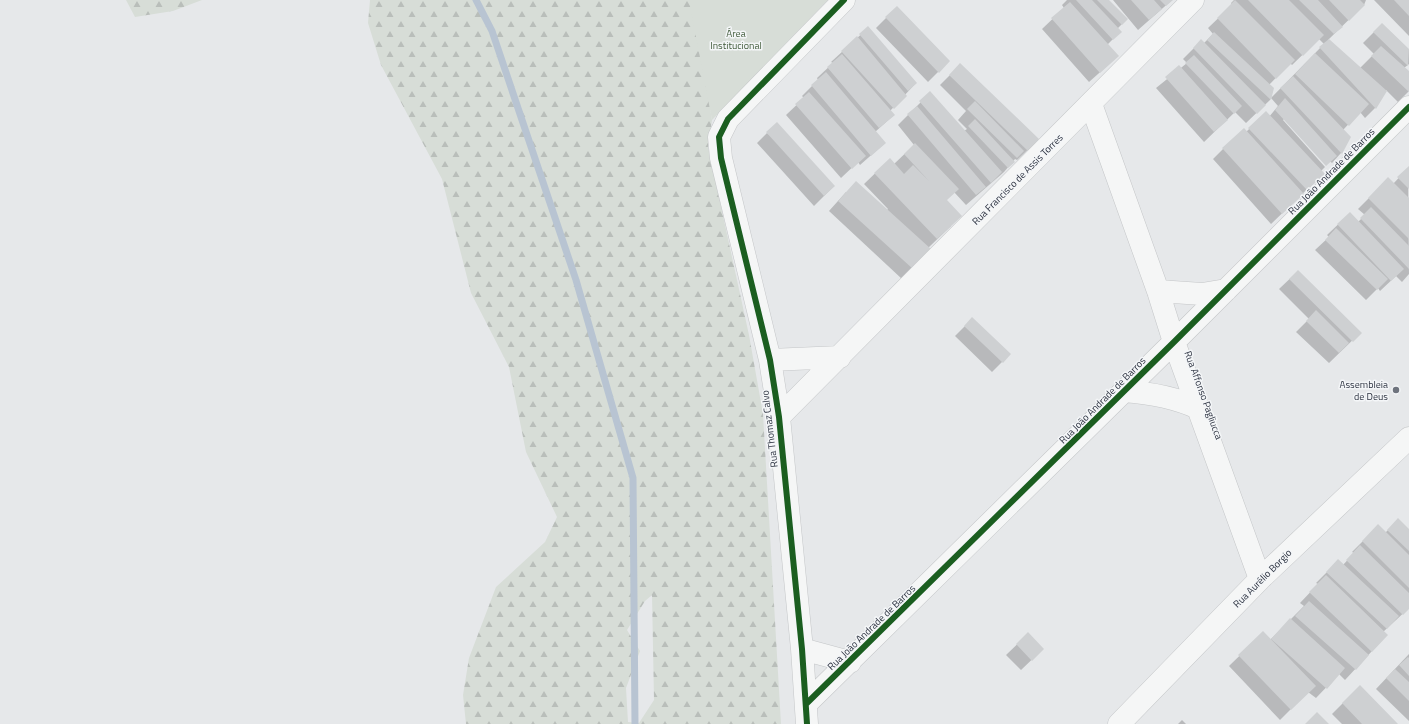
<svg xmlns="http://www.w3.org/2000/svg" width="1409" height="724" font-family="'Titillium Web',sans-serif">
	<style>
		.forest { fill: url(#forest-firs); fill-rule: evenodd }
		.green { fill: #d7ddd7 }
		.shadow { fill: #0003 }
		.lines { fill: none; stroke-linecap: round; stroke-linejoin: round }
		.stream { stroke: #b8c4d2; stroke-width: 7 }
		.building { fill: #ced0d2 }
		.street-casing { stroke: #c4c6c8; stroke-width: 23 }
		.street { stroke: #f5f6f6; stroke-width: 22 }
		.cycleway-casing { stroke: #f4f6f8; stroke-width: 8 }
		.cycleway { stroke: #1b5e20; stroke-width: 6 }
		.poi-dot { fill: #6e737d; stroke: #f4f6f8; stroke-width: 1.5 }
		.labels { text-anchor: middle; stroke-width: 3; stroke-linejoin: round; paint-order: stroke }
		.park-label { font-size: 10px; fill: #425c3c; stroke: #f4f6f8 }
		.street-label { font-size: 10px; fill: #2e3442; stroke: #f4f6f8 }
		.poi-label { font-size: 10px; fill: #2e3442; stroke: #f4f6f8; text-anchor: end }
	</style>
	<defs>
		<pattern id="forest-firs" width="22" height="20" patternUnits="userSpaceOnUse"><rect width="22" height="20" fill="#d7ddd7"/><path d="M5 1l3.5 6h-7zM16 11l3.5 6h-7z" fill="#b9beba"/></pattern>
	</defs>
	<rect width="100%" height="100%" fill="#e6e8ea"/>
	<path class="forest" d="M126,0H202L173,11L135,17Z
		M370,0H755L710,108L712,120L708,147L749,335L763,414L781,724H466L463,695L469,658L496,587L545,542L557,517L526,452L509,367L471,293L442,179L381,65L368,23ZM652,595L654,700L639,723L628,722L626,688L640,651L627,630L645,601Z"/>
	<path class="green" d="M689,0H828L712,120Z"/>
	<path class="shadow" d="M1067,0H1108L1122,24L1117,29L1120,32L1107,45V66L1089,82L1042,29L1064,8L1062,5Z
		M1113,0H1172L1138,30Z
		M1234,0H1366L1364,5L1328,40L1360,68L1374,54L1363,43L1382,24L1409,50V64L1404,68L1409,73V91L1398,102L1386,90L1375,108L1365,118L1360,112L1343,130L1341,153L1332,163L1284,119L1283,120L1325,167L1321,171L1323,174L1271,224L1213,159L1223,149L1246,132L1266,113L1269,117L1278,106L1271,98L1324,44L1319,39L1292,65L1290,63L1269,85L1273,89L1270,100L1246,123L1235,112L1204,142L1156,88L1187,63L1183,59L1201,41L1204,43L1213,34L1208,28L1232,5L1231,3Z
		M1374,0H1409V36Z
		M897,7L949,61L928,82L876,28Z
		M868,28L916,83L890,111L894,115L875,132L885,143L860,165L858,162L841,178L786,115L804,98L802,96L818,80L817,78L833,63L831,62Z
		M960,65L1038,140L1017,160L1015,159L1004,172L966,205L954,192L946,200L951,226L928,248L930,249L902,279L829,211L846,192L887,210L888,209L864,184L890,159L894,164L914,145L898,125L930,93L964,131L967,129L958,120L966,111L940,85Z
		M767,133L834,186L814,206L757,143Z
		M1408,168L1409,274L1402,282L1396,276L1380,291L1378,288L1366,300L1315,250L1329,237L1327,235L1350,213L1358,222L1365,215L1358,209L1388,179L1393,184Z
		M1298,271L1360,333L1329,363L1296,332L1309,319L1279,289Z
		M972,319L1010,354L992,372L955,336Z
		M1398,520L1409,530V608L1383,632L1387,635L1345,680L1339,674L1316,698L1308,692L1280,720L1229,666L1263,633L1270,640L1304,606L1300,603L1318,584L1316,583L1328,571L1343,565L1354,553L1352,552L1378,526L1385,533Z
		M1028,634L1043,649L1021,670L1006,655Z
		M1409,654V721L1376,689Z
		M1360,686L1396,724H1342L1332,714Z
		M1182,720L1186,724H1178Z"/>
	<g class="lines">
		<path class="stream" d="M476,0L492,31L576,280L633,478L635,724"/>
	</g>
	<path class="building" d="M1076,0H1092L1122,32L1113,40Z
		M1097,0H1109L1128,19L1122,25Z
		M1131,0H1154L1162,9L1149,20Z
		M1160,0H1173L1166,6Z
		M1235,0L1295,60L1276,79L1217,18Z
		M1248,0H1289L1324,35L1303,56Z
		M1299,0H1318L1343,27L1334,34Z
		M1329,0H1360L1365,5L1349,21Z
		M1394,0H1409V16Z
		M1070,2L1119,56L1100,73L1051,18Z
		M897,6L950,61L939,73L885,17Z
		M1382,23L1409,49L1408,66L1373,32Z
		M868,26L917,83L908,91L859,34Z
		M1214,32L1274,88L1271,100L1207,40Z
		M857,36L907,96L894,109L841,51Z
		M1201,39L1266,105L1257,114L1193,48Z
		M1329,39L1387,91L1376,109L1319,47Z
		M1381,46L1409,71V92L1371,56Z
		M1315,53L1369,104L1349,126L1295,74Z
		M842,54L895,115L879,128L827,67Z
		M1194,55L1242,106L1234,114L1185,63Z
		M960,63L1039,139L1028,151L949,75Z
		M1179,65L1228,120L1214,132L1165,77Z
		M826,72L886,143L871,156L811,85Z
		M1293,76L1351,137L1342,154L1280,88Z
		M930,91L1002,172L991,183L919,101Z
		M809,92L866,156L852,169L795,104Z
		M1285,98L1337,156L1326,166L1275,110Z
		M975,101L1024,151L1017,158L967,109Z
		M917,106L986,187L976,195L907,114Z
		M1266,111L1325,174L1307,190L1248,128Z
		M975,119L1015,162L1008,168L968,126Z
		M777,122L835,186L824,196L766,132Z
		M1244,128L1304,194L1282,214L1222,148Z
		M915,143L959,189L947,200L962,216L937,239L874,173L890,158L904,174L913,165L929,181L904,154Z
		M1409,166V189L1397,177Z
		M1388,177L1409,198V239L1368,198Z
		M856,181L931,249L913,269L838,201Z
		M1371,207L1409,246V269L1360,218Z
		M1350,212L1404,269L1391,281L1337,224Z
		M1336,228L1388,279L1377,290L1325,240Z
		M1298,270L1362,333L1353,342L1289,279Z
		M1316,310L1349,343L1339,353L1306,321Z
		M972,317L1011,354L1003,363L964,326Z
		M1398,518L1409,529V551L1387,530Z
		M1378,524L1409,555V588L1362,541Z
		M1360,545L1409,593V609L1403,615L1346,560Z
		M1338,559L1399,616L1387,629L1326,572Z
		M1326,575L1388,635L1372,652L1309,592Z
		M1309,601L1369,655L1356,670L1295,616Z
		M1290,618L1345,668L1327,689L1271,639Z
		M1263,631L1316,686L1291,710L1238,655Z
		M1028,632L1044,649L1032,661L1016,644Z
		M1408,657L1409,658V676L1399,665Z
		M1395,669L1409,682V701L1386,678Z
		M1360,685L1398,724H1362L1342,703Z
		M1317,712L1329,724H1305Z"/>
	<g class="lines">
		<g class="street-casing">
			<path id="street" d="M1091,104L1158,291L1174,342L1260,579
				M1158,291L1202,294L1226,290
				M770,360L840,357
				M1124,391C1151,393 1174,397 1198,408
				M779,417L1193,0
				M802,649L850,662
				M806,704L1174,342L1409,107
				M807,724L802,649L779,417L770,360L721,158L719,137L728,119L844,0
				M1119,724L1260,579L1409,438"/>
		</g>
		<use href="#street" class="street"/>
		<g class="cycleway-casing">
			<path id="cycleway" d="M806,704L1174,342L1409,107
				M807,724L802,649L779,417L770,360L721,158L719,137L728,119L844,0"/>
		</g>
		<use href="#cycleway" class="cycleway"/>
	</g>
	<circle class="poi-dot" cx="1396" cy="390" r="4"/>
	<g class="labels">
		<g class="park-label">
			<text x="736" y="37">Área<tspan x="736" dy="12">Institucional</tspan></text>
		</g>
		<g class="street-label">
			<text transform="translate(1331 171) rotate(-45)" y="4">Rua João Andrade de Barros</text>
			<text transform="translate(1017 179) rotate(-45)" y="4">Rua Francisco de Assis Torres</text>
			<text transform="translate(1204 395) rotate(70)" y="4">Rua Affonso Pagliucca</text>
			<text transform="translate(1102 400) rotate(-45)" y="4">Rua João Andrade de Barros</text>
			<text transform="translate(769 429) rotate(-97)" y="4">Rua Thomaz Calvo</text>
			<text transform="translate(1262 578) rotate(-45)" y="4">Rua Aurélio Borgio</text>
			<text transform="translate(871 627) rotate(-44)" y="4">Rua João Andrade de Barros</text>
		</g>
		<g class="poi-label">
			<text x="1388" y="388">Assembleia<tspan x="1388" dy="12">de Deus</tspan></text>
		</g>
	</g>
</svg>
